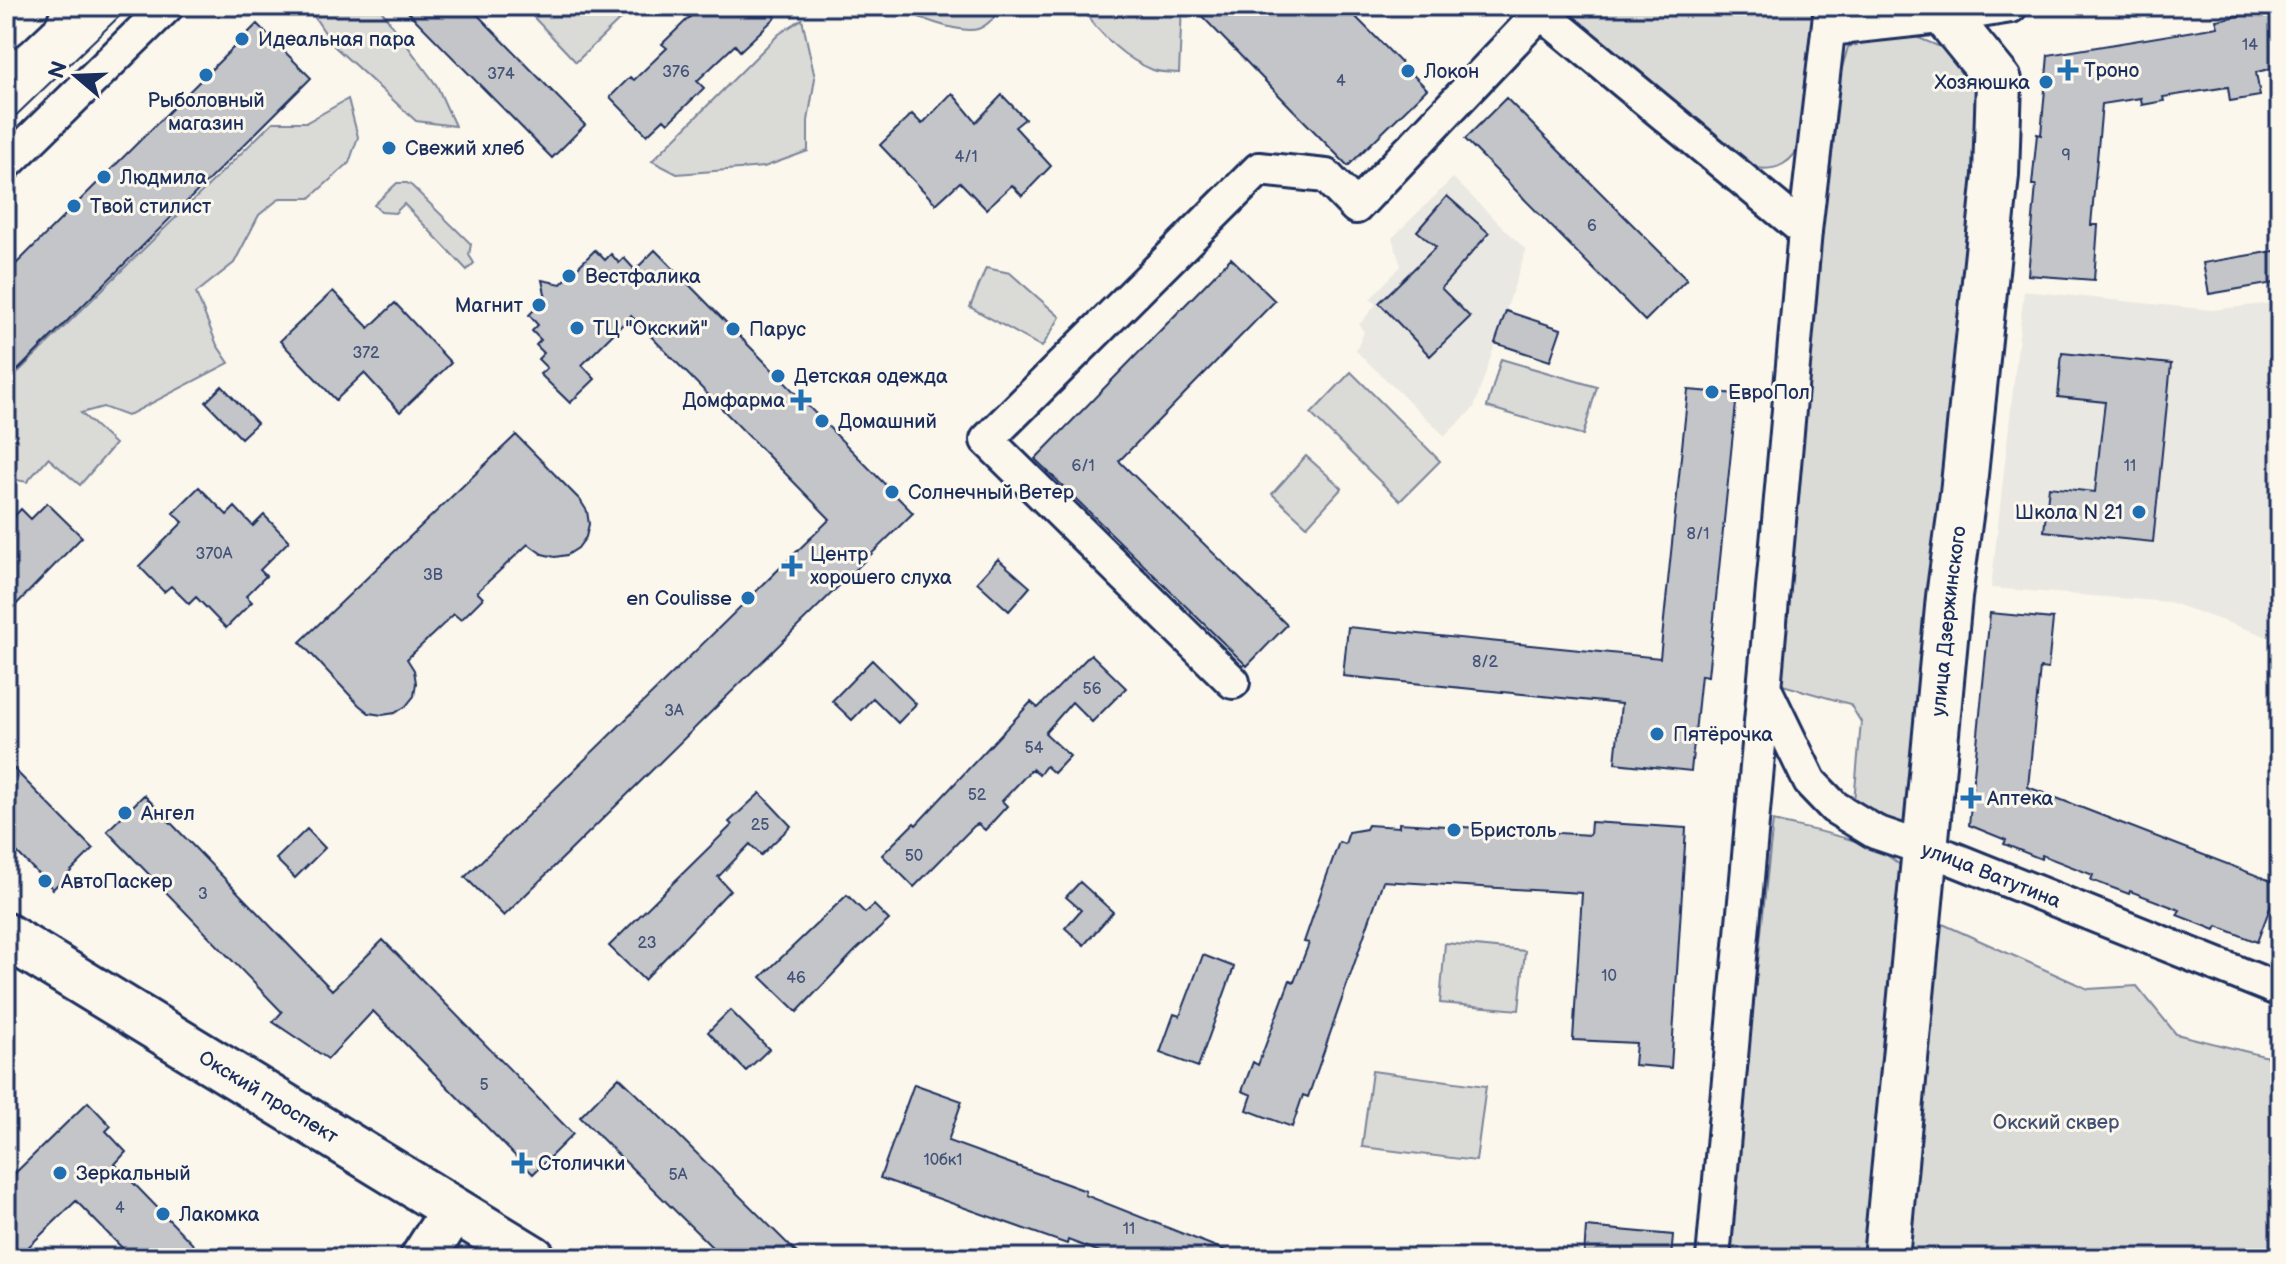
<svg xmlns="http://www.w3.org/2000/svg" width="2286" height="1264" font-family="'Balsamiq Sans',sans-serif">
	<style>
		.built { fill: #eae8e2 }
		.green { fill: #dadad7; stroke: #7a849a; stroke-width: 2 }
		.building { fill: #c3c5c9; stroke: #1b2f5e; stroke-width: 2 }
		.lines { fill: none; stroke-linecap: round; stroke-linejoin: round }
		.street-casing { stroke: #1b2f5e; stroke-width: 38 }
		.secondary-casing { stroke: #1b2f5e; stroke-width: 50 }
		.primary-casing { stroke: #1b2f5e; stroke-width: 50 }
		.street { stroke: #fbf7ec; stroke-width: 32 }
		.secondary { stroke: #fbf7ec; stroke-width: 44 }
		.primary { stroke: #fbf7ec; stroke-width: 44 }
		.tram { stroke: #1b2f5e; stroke-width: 2 }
		.poi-dot { fill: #1f6fb2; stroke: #fbf7ec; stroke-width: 3 }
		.labels { text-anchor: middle; stroke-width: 6; stroke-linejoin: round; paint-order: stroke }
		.number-label { font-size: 16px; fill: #455479 }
		.poi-label { font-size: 20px; fill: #1b2f5e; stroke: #fbf7ec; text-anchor: start }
		.street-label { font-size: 20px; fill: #1b2f5e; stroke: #fbf7ec }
		.park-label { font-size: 20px; fill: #415176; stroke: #fbf7ec }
	</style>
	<rect width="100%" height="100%" fill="#fbf7ec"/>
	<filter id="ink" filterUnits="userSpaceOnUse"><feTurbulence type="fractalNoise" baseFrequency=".0125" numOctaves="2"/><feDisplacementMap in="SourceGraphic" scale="16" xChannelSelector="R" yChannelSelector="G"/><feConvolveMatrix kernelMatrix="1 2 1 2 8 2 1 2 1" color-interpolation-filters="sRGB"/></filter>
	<g filter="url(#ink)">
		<path class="built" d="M1453,178L1526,250L1474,408L1445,436L1356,351L1364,332L1359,325L1376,304L1370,299L1401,266L1392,238Z
			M2024,291L2212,310L2280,302V641L2169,602L1991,588Z"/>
		<path class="green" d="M307,6H378L437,86L455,126L416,121L334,46Z
			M523,6H634L576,62Z
			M898,6H1002L1003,9C996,15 988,26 978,29C960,34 913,17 898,6Z
			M1080,6H1182L1179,73C1171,72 1161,73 1153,70C1123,58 1098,32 1080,6Z
			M1556,6H1815L1803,139C1793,163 1777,173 1751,167Z
			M802,19L815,78L808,121V151L764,167L677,174L652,161L779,34Z
			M1914,36L1943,48L1970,77L1985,112L1905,826L1854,802L1861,722L1850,704L1779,684L1835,92L1848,47L1882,38Z
			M348,99L358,137L349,163L310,198H280L259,215L234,263L196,293L217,345L229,363L127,416L103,407L81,413L115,444L80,485L48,458L27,482L6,478V384L273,122H307Z
			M397,183H407L412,186L471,244L469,255L474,263L467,270L404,204L395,213L381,212L374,205Z
			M986,268L1010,273L1060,317L1042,347L970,307Z
			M1501,359L1597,387L1583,435L1487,407Z
			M1351,372L1440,461L1400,501L1311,414Z
			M1306,456L1342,488L1307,526L1272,494Z
			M1773,821C1813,831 1872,838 1902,867L1871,1258H1726Z
			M1936,921L2088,989L2137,986L2176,1034L2280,1060V1258H1908Z
			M1445,943L1525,951L1519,1010L1440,1003Z
			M1372,1071L1486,1086L1476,1161L1362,1147Z"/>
		<path class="building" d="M402,6H469L585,125L552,158Z
			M701,6H765L776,17L740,51L735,45L697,81L704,88L668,123L664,119L647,135L610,97L630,77L634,80L667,48L662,44Z
			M1192,6H1345L1427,89L1348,166Z
			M2280,9V67L2256,72L2260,96L2230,101L2228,87L2163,97L2164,101L2142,105L2141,98L2102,104L2091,225H2098L2094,280L2028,275L2036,185H2032L2037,134L2041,135L2048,55L2218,27L2216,20Z
			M257,24L311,78L6,382V274Z
			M952,93L976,122L1002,95L1025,119L1015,127L1051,166L1022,196L1012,185L986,209L960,182L936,204L880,145L912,114L922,124Z
			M1506,98L1687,279L1645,321L1465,139Z
			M1447,196L1489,233L1441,288L1470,317L1430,356L1379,303L1436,247L1417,231Z
			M595,250L605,260L611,254L619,263L624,258L635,270L655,250L913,513L504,916L465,877L830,519L631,316L582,365L595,379L570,403L540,374L547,368L538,359L544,353L536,345L541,340L532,331L538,325L529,315L546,298L542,280L561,284Z
			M2280,250V282L2209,294L2203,263Z
			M1231,258L1275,301L1119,461L1287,625L1247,666L1035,459Z
			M333,291L369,328L395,303L451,363L400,412L364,373L336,400L280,341Z
			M1506,311L1561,329L1550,361L1495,343Z
			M2062,353L2171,364L2153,542L2044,531L2049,487L2095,492L2100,444L2105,402L2058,397Z
			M222,386L257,423L241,438L206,402Z
			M1688,390L1737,394L1708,676L1701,675L1691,771L1615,763L1621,704L1343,676L1348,627L1660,658Z
			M516,435L580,500L587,511L589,524L586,537L578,548L567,555L555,557L542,554L528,544L477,592L483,598L461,620L454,614L407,659L414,670L416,683L414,696L406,706L395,713L382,715L369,713L359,705L300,642Z
			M199,487L227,515L235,507L253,526L264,515L289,541L260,570L266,576L246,596L252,602L226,628L196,597L189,604L171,586L164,592L139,566L183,522L173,513Z
			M47,503L82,537L6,615V525L21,509L31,519Z
			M998,559L1030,587L1009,611L977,582Z
			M1990,613L2053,619L2048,669L2040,668L2028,787L2279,884L2257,942L2217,926L2215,930L2177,915L2180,910L2130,891L2129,894L2091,880L2093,875L2042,855L2041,859L2004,844L2006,840L1969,825Z
			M1091,654L1126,688L1092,722L1072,702L1045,733L1070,756L1054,773L1046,766L1039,775L1032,769L1002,801L1007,806L985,830L978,824L974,826L914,887L882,855L914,823L916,825L1031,702L1038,708Z
			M872,660L916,704L898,723L873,698L852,720L832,701Z
			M6,761L93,849L53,889L6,841Z
			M760,793L791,826L761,855L750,844L718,877L730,890L644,980L609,946L732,825L729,822Z
			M144,795L332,990L383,940L573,1134L533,1174L373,1011L328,1059L273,1022L282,1012L107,831Z
			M1591,822L1686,828L1671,1068L1634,1065L1636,1043L1573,1040L1582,893L1383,881L1308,1097L1303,1095L1292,1127L1247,1110L1252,1095L1242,1091L1253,1062L1258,1065L1290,980L1294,982L1309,943L1304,942L1326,878L1339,842L1345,844L1349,832L1366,829L1368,825L1399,827V823L1590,835Z
			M307,829L325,848L295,878L276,859Z
			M1080,882L1113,912L1084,945L1065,928L1081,910L1066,897Z
			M847,895L865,913L874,905L889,920L855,951L797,1012L761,977Z
			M1203,955L1234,967L1198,1067L1160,1053L1174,1014L1180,1016Z
			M730,1010L769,1049L746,1071L708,1032Z
			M619,1077L641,1098L802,1258H723L580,1117Z
			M914,1084L962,1101L948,1141L1086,1191L1085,1195L1244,1258H1116L1068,1240L1067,1244L880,1178Z
			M88,1102L111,1126L106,1131L126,1152L115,1164L206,1258H132L76,1201L17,1258H6V1182Z
			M1586,1227L1673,1235L1671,1258H1584Z"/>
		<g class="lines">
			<g class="street-casing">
				<g id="street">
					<path d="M1533,6L1805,231L1713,1258"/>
					<path d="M1829,29L1949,16L2011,6"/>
					<path d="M6,164L167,6"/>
					<path d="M1805,231L1831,6"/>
					<path d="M1233,682L987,440L1259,169L1326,176L1356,207L1541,12"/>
					<path id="s1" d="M1765,689L1810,782L1834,807L1875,832L1949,857L2280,990"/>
				</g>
			</g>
			<g class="secondary-casing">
				<g id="secondary">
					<path id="s2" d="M6,936L533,1258"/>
					<path d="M423,1258L453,1211"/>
					<path id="s3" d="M1886,1258L1949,597L1963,494L1996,175L1999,81L1938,6"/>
				</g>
			</g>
			<g class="primary-casing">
				<path id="primary" d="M6,25L26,6"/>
			</g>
			<use href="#street" class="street"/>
			<use href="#secondary" class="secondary"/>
			<use href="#primary" class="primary"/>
			<path class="tram" d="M6,125L130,6"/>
		</g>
	</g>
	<g class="poi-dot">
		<circle cx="242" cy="39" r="8"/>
		<path d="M2064 58h8v8h8v8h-8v8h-8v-8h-8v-8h8z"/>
		<circle cx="1408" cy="71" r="8"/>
		<circle cx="206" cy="75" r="8"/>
		<circle cx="2046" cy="82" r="8"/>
		<circle cx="389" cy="148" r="8"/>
		<circle cx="104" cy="177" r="8"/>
		<circle cx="74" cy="206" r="8"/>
		<circle cx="569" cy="276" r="8"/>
		<circle cx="539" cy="305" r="8"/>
		<circle cx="577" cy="328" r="8"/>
		<circle cx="733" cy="329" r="8"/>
		<circle cx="778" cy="376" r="8"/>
		<circle cx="1712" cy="392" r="8"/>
		<path d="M797 388h8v8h8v8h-8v8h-8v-8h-8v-8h8z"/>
		<circle cx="822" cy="421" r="8"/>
		<circle cx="892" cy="492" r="8"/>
		<circle cx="2139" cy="512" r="8"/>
		<path d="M788 554h8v8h8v8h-8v8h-8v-8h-8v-8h8z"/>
		<circle cx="748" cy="598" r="8"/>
		<circle cx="1657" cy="734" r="8"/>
		<path d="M1967 786h8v8h8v8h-8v8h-8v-8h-8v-8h8z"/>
		<circle cx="125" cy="813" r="8"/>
		<circle cx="1454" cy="830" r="8"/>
		<circle cx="45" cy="881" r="8"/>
		<path d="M518 1151h8v8h8v8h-8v8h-8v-8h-8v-8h8z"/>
		<circle cx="60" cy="1173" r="8"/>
		<circle cx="163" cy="1214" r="8"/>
	</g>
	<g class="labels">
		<g class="number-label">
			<text x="2250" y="50">14</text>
			<text x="676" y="77">376</text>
			<text x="501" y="79">374</text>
			<text x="1341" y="86">4</text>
			<text x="2066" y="160">9</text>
			<text x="966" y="162">4/1</text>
			<text x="1592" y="231">6</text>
			<text x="366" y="358">372</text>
			<text x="1083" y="471">6/1</text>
			<text x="2130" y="471">11</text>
			<text x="1698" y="539">8/1</text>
			<text x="214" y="559">370А</text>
			<text x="433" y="580">3В</text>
			<text x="1485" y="667">8/2</text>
			<text x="1092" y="694">56</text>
			<text x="674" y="716">3А</text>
			<text x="1034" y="753">54</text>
			<text x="977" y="800">52</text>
			<text x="760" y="830">25</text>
			<text x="914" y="861">50</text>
			<text x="203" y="899">3</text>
			<text x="647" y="948">23</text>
			<text x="1609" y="981">10</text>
			<text x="796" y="983">46</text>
			<text x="484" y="1090">5</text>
			<text x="943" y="1165">10бк1</text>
			<text x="678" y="1180">5А</text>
			<text x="120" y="1213">4</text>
			<text x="1129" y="1234">11</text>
		</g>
		<g class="poi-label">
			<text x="258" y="46">Идеальная пара</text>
			<text x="2084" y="77">Троно</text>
			<text x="1424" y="78">Локон</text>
			<text x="2030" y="89" text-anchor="end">Хозяюшка</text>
			<text x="206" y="107" text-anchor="middle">Рыболовный<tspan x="206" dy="23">магазин</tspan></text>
			<text x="405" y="155">Свежий хлеб</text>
			<text x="120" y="184">Людмила</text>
			<text x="90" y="213">Твой стилист</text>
			<text x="585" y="283">Вестфалика</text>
			<text x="523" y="312" text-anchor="end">Магнит</text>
			<text x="593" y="335">ТЦ "Окский"</text>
			<text x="749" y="336">Парус</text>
			<text x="794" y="383">Детская одежда</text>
			<text x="1728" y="399">ЕвроПол</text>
			<text x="785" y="407" text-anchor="end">Домфарма</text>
			<text x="838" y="428">Домашний</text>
			<text x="908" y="499">Солнечный Ветер</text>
			<text x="2123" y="519" text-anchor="end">Школа N 21</text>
			<text x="810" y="561">Центр<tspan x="810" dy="23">хорошего слуха</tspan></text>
			<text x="732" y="605" text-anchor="end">en Coulisse</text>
			<text x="1673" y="741">Пятёрочка</text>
			<text x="1987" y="805">Аптека</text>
			<text x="141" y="820">Ангел</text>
			<text x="1470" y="837">Бристоль</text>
			<text x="61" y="888">АвтоПаскер</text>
			<text x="538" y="1170">Столички</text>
			<text x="76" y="1180">Зеркальный</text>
			<text x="179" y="1221">Лакомка</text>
		</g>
		<g class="street-label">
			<text dy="7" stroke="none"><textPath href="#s3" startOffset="640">улица Дзержинского</textPath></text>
			<text dy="7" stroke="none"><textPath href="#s1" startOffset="310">улица Ватутина</textPath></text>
			<text dy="7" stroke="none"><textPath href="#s2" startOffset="308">Окский проспект</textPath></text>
		</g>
		<g class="park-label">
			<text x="2056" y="1129">Окский сквер</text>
		</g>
	</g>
	<rect width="2286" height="1264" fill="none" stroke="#fbf7ec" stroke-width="32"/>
	<rect x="16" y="16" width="2254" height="1232" fill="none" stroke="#1b2f5e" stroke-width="3" filter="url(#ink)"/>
	<g transform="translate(76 76) rotate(289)" stroke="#fbf7ec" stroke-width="6" paint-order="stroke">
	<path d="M0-6L14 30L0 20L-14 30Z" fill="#1b2f5e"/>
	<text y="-12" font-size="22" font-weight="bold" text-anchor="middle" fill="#1b2f5e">N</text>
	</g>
</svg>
